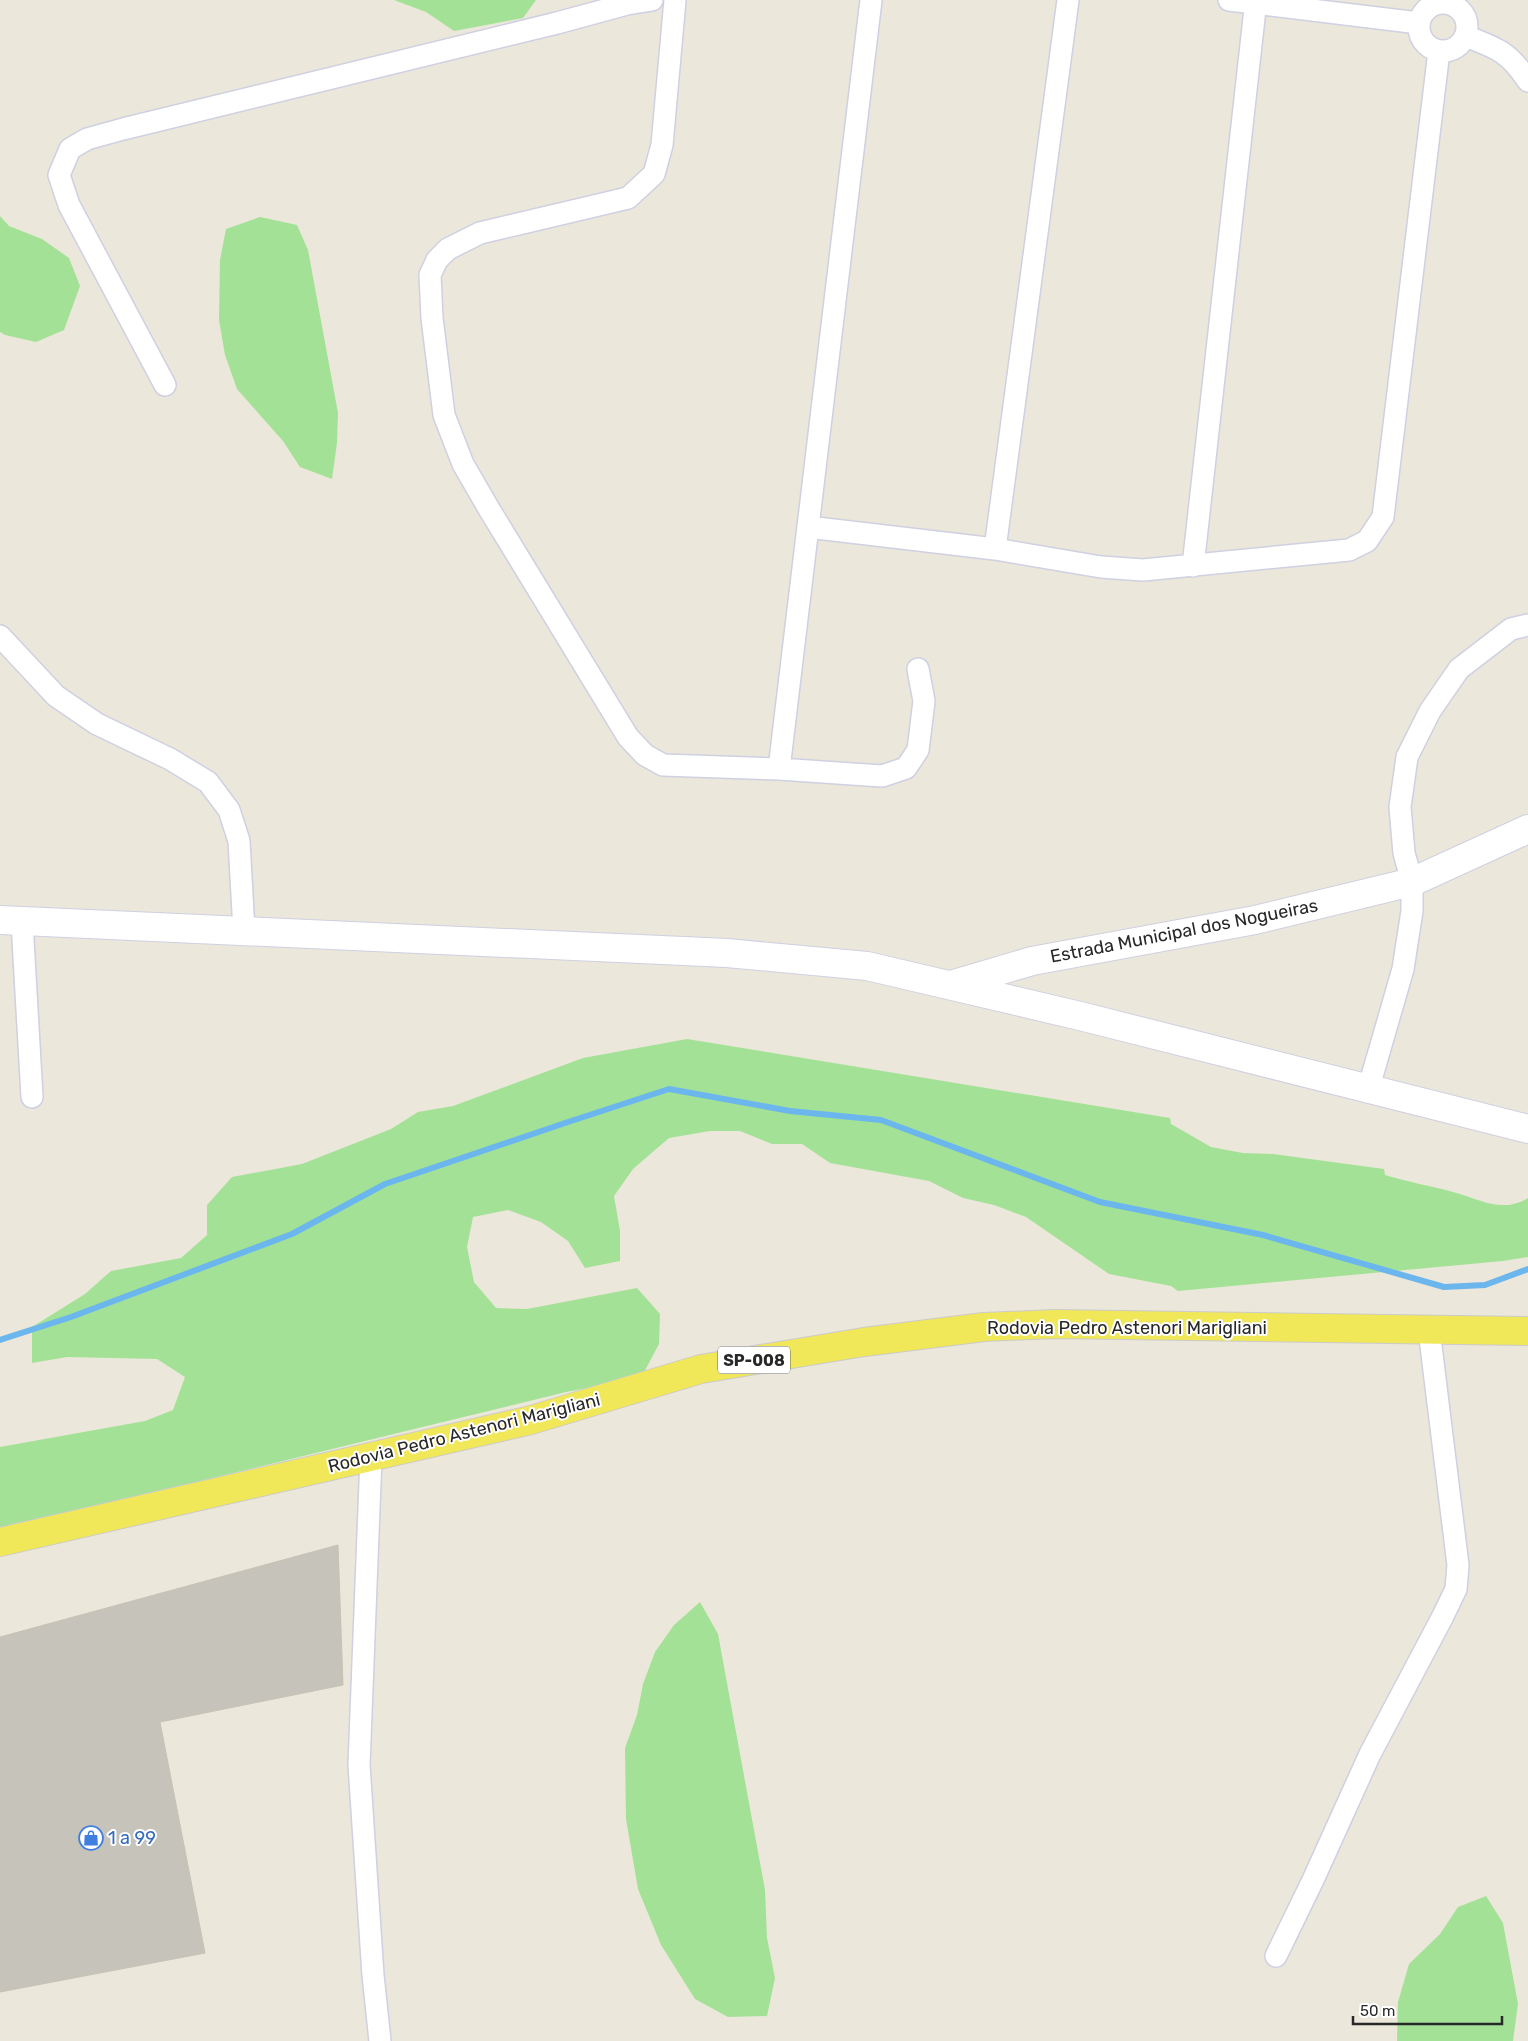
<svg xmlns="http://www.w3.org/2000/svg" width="1528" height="2041" font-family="Rubik,sans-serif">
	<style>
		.green { fill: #a3e296 }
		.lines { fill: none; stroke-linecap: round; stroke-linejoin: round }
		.stream { stroke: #6cb6ee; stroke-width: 6 }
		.building { fill: #c6c3ba; stroke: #c6c3b4 }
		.street-casing { stroke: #cfd0e2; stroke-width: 24 }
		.secondary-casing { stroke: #cfd0e2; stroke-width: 30 }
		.primary-casing { stroke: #cbcbcb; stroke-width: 30 }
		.street { stroke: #fff; stroke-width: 21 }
		.secondary { stroke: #fff; stroke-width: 28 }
		.primary { stroke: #f0e759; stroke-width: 28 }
		.labels { text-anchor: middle; stroke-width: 4; stroke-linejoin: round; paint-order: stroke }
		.shield { fill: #fff; stroke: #686868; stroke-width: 1 }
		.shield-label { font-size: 16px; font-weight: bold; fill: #282828 }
		.street-label { font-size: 18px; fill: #282828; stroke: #fff }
		.shop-label { font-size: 18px; fill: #366cbe; stroke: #fff; text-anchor: start }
	</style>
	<rect width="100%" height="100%" fill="#ebe7da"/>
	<path class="green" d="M394,0H536L523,18L454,31L426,12Z
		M0,216L9,226L42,239L69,258L80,286L64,330L36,342L5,335L0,332Z
		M260,217L297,225L308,250L338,413L337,443L332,479L300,467L283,441L237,389L225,355L219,320L220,260L226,229Z
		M687,1039L1170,1118L1171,1124L1211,1147L1243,1153L1273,1154L1384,1169L1385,1175C1408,1182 1431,1186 1453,1192C1480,1199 1501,1214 1528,1198V1257L1503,1261L1178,1291L1171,1286L1109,1274L1026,1217L994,1205L963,1198L929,1181L830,1163L802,1144H772L740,1131H710L669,1138L633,1169L614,1196L620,1231V1261L585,1268L568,1241L541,1222L508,1210L473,1217L467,1247L474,1282L496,1308L527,1309L637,1288L660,1314L659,1344L641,1378L566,1392L0,1530V1447L145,1421L173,1410L185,1377L157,1359L67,1357L32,1363V1327L85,1294L111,1271L181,1258L207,1235V1205L232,1177L302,1164L391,1129L418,1112L453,1106L583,1058Z
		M700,1602L718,1634L765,1890L767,1938L775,1978L767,2016L728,2017L695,1999L661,1945L638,1889L626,1819L625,1748L637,1715L643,1684L655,1652L674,1625Z
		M1486,1896L1503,1923L1518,2004L1513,2041H1397L1398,2002L1409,1964L1440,1934L1458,1907Z"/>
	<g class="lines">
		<path class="stream" d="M0,1340L71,1317L292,1234L385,1184L568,1122L669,1089L790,1111L881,1120L1100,1202L1263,1235L1444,1287L1485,1285L1528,1269"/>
	</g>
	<path class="building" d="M338,1545L343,1685L160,1722L205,1953L0,1992V1637Z"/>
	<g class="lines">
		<g class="street-casing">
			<path id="street" d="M675,0L662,145L654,174L628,198L480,233L448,249L437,260L430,275L432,318L444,415L463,464L489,509L628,737L645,755L663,765L779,769L882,776L906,768L918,750L924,701L918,669
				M1229,0L1419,23
				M1419 27a24 24 0 1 1 48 0a24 24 0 1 1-48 0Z
				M1465,36C1497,48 1509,52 1528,81
				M165,385L69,205L59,175L70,149L87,139L123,129L557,23L627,4L652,0
				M808,527L995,549L1101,567L1143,570L1349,550L1367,541L1383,517L1439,51
				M995,549L1068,0
				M1193,566L1256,0
				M0,636L56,696L97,724L170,759L208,782L229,810L239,841L244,931
				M779,769L871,0
				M22,922L32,1097
				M1368,1090L1403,969L1412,911V882L1404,853L1400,807L1407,757L1430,711L1459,669L1511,629L1528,625
				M371,1457L359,1765L373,1975L380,2041
				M1276,1956L1313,1880L1370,1754L1443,1616L1456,1589L1458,1565L1429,1330"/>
		</g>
		<g class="secondary-casing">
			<path id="secondary" d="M0,920L727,953L867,966L1080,1016L1528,1129
				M951,985L1032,961L1255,920L1412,882L1528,829"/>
		</g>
		<g class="primary-casing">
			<path id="primary" d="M0,1542L531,1420L701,1369L864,1342L984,1327L1055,1324L1528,1331"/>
		</g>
		<use href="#street" class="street"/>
		<use href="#secondary" class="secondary"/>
		<use href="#primary" class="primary"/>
	</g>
	<defs>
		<g id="shop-ring" transform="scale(1.25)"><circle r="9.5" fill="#fff" stroke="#3f7fe0" stroke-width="1.5"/><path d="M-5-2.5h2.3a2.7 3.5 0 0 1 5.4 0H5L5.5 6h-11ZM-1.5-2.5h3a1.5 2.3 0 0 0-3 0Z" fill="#3f7fe0"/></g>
	</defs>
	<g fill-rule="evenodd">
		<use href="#shop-ring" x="91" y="1838"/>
	</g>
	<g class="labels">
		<rect class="shield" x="718" y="1346.5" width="72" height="27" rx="4"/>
		<g class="shield-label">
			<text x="754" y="1366">SP-008</text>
		</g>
		<g class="street-label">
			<text transform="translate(1184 931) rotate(-11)" y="6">Estrada Municipal dos Nogueiras</text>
			<text x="1127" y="1334">Rodovia Pedro Astenori Marigliani</text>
			<text transform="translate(464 1433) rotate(-14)" y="6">Rodovia Pedro Astenori Marigliani</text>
		</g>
		<g class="shop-label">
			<text x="108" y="1844">1 a 99</text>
		</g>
	</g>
	<path d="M1353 2016v8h149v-8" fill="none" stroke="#282828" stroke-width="2.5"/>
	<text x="1360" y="2016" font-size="15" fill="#282828" stroke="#ffffff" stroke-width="4" paint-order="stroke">50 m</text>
</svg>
